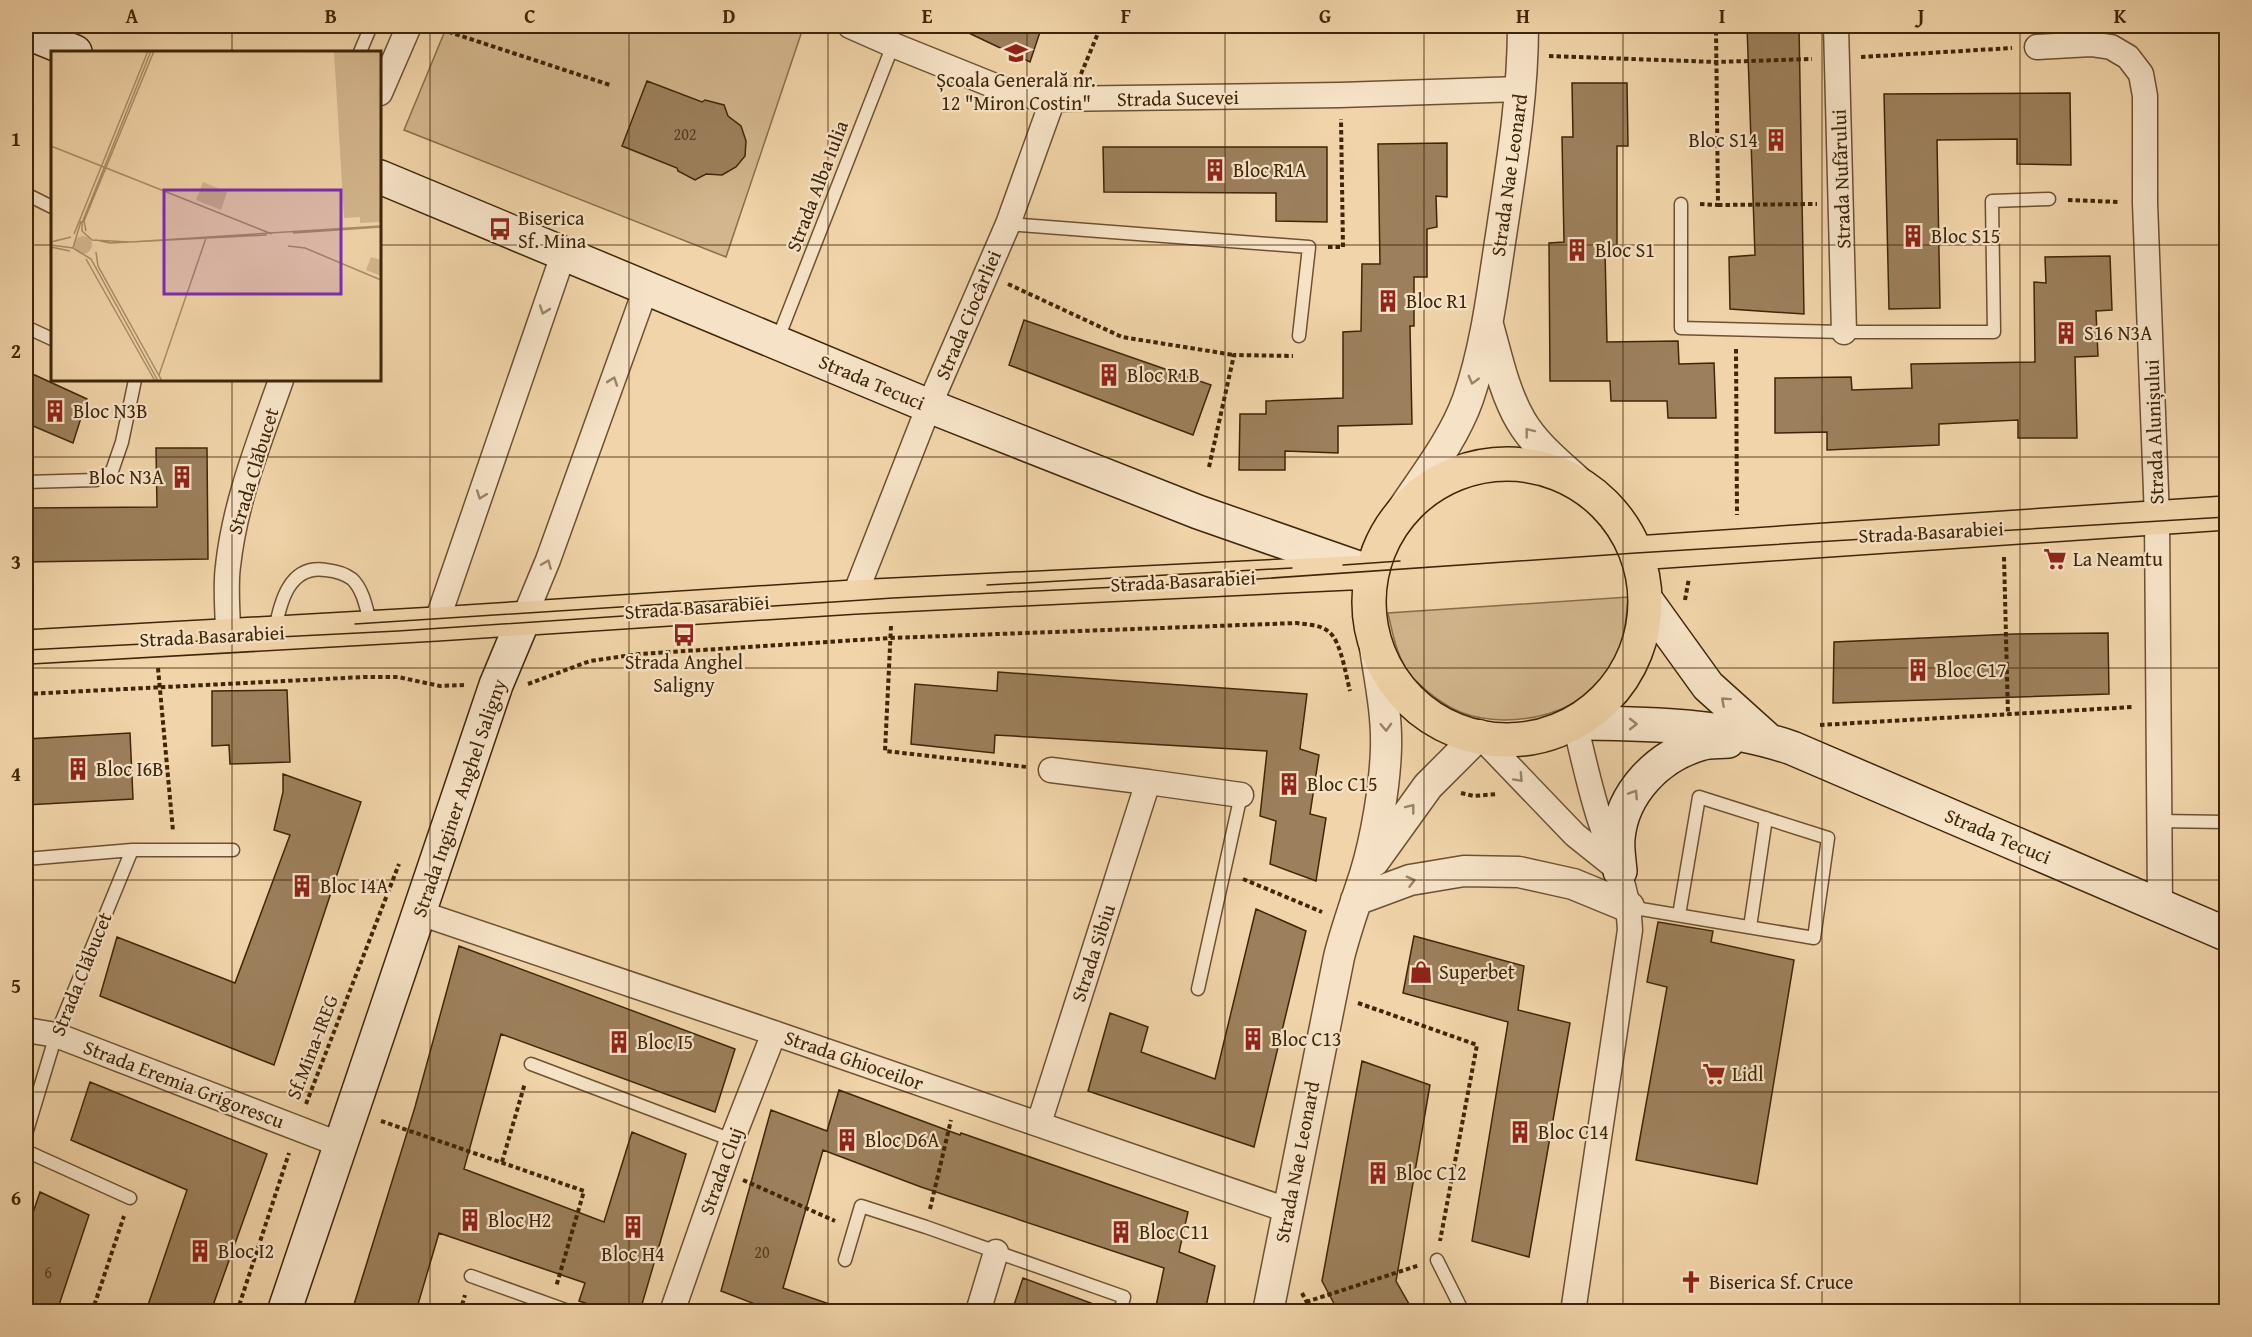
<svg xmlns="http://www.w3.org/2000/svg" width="2252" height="1337" font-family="'Gentium Book Plus',serif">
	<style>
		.green { fill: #d3b68d; stroke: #896e4a; stroke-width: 1.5 }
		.building { fill: #9c805b; stroke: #3f2607; stroke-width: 1.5 }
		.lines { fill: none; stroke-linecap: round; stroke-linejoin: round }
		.service-casing { stroke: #6c5230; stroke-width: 15 }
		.minor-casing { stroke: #6c5230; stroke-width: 27 }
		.tertiary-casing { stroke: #6c5230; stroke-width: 33 }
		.secondary-casing { stroke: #3f2607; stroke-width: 36 }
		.primary-casing { stroke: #3f2607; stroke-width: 36 }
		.path { stroke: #3f2607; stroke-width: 4; stroke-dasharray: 4.5 3; stroke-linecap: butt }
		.service { stroke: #f6e3c7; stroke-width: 12 }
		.minor { stroke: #f6e3c7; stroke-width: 24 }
		.tertiary { stroke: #f6e3c7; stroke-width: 30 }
		.secondary { stroke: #f6e3c7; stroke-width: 33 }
		.primary { stroke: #f1d4a9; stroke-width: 33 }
		.tram { stroke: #3f2607; stroke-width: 1.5 }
		.oneway { stroke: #9a8467 }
		.grid { fill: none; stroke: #3f2607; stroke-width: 1.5; stroke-opacity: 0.55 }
		.labels { text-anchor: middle; stroke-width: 4.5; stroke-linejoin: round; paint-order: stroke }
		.number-label { font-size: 16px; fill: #563c1c }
		.poi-label { font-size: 20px; fill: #3f2607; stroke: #f6e3c7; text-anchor: start }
		.street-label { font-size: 20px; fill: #3f2607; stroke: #f6e3c7 }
		.inset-road { fill: none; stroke: #aa8e68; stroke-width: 1.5 }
		.view { fill: #7b2cbf; fill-opacity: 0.15; stroke: #7b2cbf; stroke-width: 3 }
		.inset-edge { fill: none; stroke: #3f2607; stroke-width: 3 }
		.neatline { fill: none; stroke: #3f2607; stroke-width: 2 }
		.grid-label { font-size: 20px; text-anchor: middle; font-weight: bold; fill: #3f2607 }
	</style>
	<rect width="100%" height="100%" fill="#f1d4a9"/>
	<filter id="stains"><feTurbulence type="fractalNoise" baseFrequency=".00333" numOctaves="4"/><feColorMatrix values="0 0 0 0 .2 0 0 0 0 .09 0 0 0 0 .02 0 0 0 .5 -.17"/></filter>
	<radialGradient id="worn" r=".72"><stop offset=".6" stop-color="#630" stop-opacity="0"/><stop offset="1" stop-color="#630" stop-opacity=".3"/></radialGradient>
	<path class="green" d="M447,26H796L803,28L726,257L404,130Z
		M1628,597C1626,618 1625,641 1616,660C1591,714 1512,732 1460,712C1444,705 1428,693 1415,680C1398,663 1393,636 1388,613Z"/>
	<path class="building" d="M954,26H1042L1030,62Z
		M1747,26H1799L1804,314L1730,309L1729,257L1755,255Z
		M647,81L702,102L705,100L724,105L728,116L741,126L746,141L745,156L736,167L722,175L706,174L695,180L678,171L677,168L622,146Z
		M1572,83H1627L1628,146H1617V251L1605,250L1607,342L1678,341L1679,364L1714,363L1716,418H1668L1667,401H1611L1610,381H1550L1549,243L1564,242L1562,137H1573Z
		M2070,93L2071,165L2017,164V139L1937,140L1940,308L1889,309L1884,94Z
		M1447,143V197L1436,196L1437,227L1427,229V277H1414V326H1410L1412,424L1338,426V453L1285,451V470H1239L1240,414H1266V401L1343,398V332L1361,331L1362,264H1380L1378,144Z
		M1103,147H1327V222L1276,221V193L1104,192Z
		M2110,256L2112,310L2096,311L2098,356L2075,357L2077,438H2018V420L1939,424V445L1827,450V432L1775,433V378L1851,377L1852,390L1912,388L1911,364L2035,362L2034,282L2046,283L2045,257Z
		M1024,320L1211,385L1193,435L1009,365Z
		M26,371L87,399L73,443L26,423Z
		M156,448H207L208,559L26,562V508L157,507Z
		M2108,633L2109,694L1833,703L1834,642L2014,634Z
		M998,672L1307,694L1300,749L1319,755L1310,814L1326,818L1316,881L1270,864L1276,821L1260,816L1267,751L995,735L994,753L911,744L915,684L997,691Z
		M287,690L290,762L230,764L229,745L212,746V691Z
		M130,733L133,799L26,805V739Z
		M283,774L361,802L274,1065L100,996L117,937L235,983L290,835L274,830L283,792Z
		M1256,909L1306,931L1254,1147L1088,1091L1110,1013L1148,1027L1141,1052L1215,1079Z
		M1658,922L1713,931L1711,942L1794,960L1757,1184L1636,1160L1667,987L1647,982Z
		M1414,936L1524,966L1518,1010L1570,1023L1529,1257L1472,1241L1508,1022L1403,993Z
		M459,946L735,1049L715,1112L501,1034L464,1169L604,1222L632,1132L686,1154L640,1311H609L579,1301L585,1283L439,1233L416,1311H352L415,1107Z
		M1362,1061L1430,1085L1396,1281L1413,1311H1338L1322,1281Z
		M90,1082L267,1154L211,1311H146L187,1190L71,1140Z
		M839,1090L960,1135L961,1133L1188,1212L1179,1252L1215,1266L1205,1311H1155L1164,1268L921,1187L823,1150L783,1288L841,1308V1311H773L721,1291L771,1110L827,1131Z
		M40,1192L89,1215L57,1311H26V1233Z
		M1023,1278L1107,1309V1311H1012Z"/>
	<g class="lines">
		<g class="service-casing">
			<path id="service" d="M360,52L371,26
				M26,194L52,207
				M1681,204V328L1844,332H1994L1992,201L2049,199
				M1008,224L1309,247L1299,336
				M26,327L52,339
				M777,341L893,45
				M26,482L96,480L112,471L122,442L135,380
				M275,630C280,603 289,564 326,570C335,571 344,573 352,579C364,590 367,612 371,626
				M2159,821L2226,822
				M26,859L132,850H233
				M1629,907L1814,938L1828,838L1699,797L1679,915
				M1750,927L1766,818
				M1198,989L1241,795
				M531,1064L732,1140
				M26,1134L56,1035L132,850
				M26,1151L130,1198
				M845,1260L861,1206L926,1227L1124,1297L1120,1312
				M1437,1260L1463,1312
				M471,1276L571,1312"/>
		</g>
		<g class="minor-casing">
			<path id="minor" d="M850,26L893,45L1015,94L1053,99L1340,95L1520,89
				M1836,26L1844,332
				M2037,47L2091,44L2111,47L2128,57L2141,74L2145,96V203L2157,518L2160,905
				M380,93L409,26
				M854,597L929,406L1008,224L1053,99
				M524,618L548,560L646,288
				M436,624L563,255
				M228,635C228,612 225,588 228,566C235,501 260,440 281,380
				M1479,735L1575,835L1620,871
				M1051,770L1148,782
				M420,913L774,1033L1287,1210
				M26,1030L56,1035L341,1145
				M1039,1123L1148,782L1241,795
				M672,1312L732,1140L774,1033
				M978,1312L996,1252
				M1573,1312L1630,930C1628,883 1611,856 1598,814C1589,784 1582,754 1575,723"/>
		</g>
		<g class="tertiary-casing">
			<path id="tertiary" d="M1488,325C1497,357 1504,392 1521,421C1537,448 1563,467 1585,488
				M1398,516C1423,478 1453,441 1468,399C1487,344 1493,286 1502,229C1512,162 1523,94 1523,26
				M1374,861L1428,786L1479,735
				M1356,900L1410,880L1464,871L1519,872L1573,884L1629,907
				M1268,1312L1339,957C1346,929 1356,902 1365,874C1376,839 1385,785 1386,748C1387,714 1380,681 1375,648"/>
		</g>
		<g class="secondary-casing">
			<path id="secondary" d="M26,32L75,52
				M380,177L929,406L1198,512L1370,572
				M1646,600L1708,686L1768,740
				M1575,723C1647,724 1722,724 1792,748L2226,934
				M1620,871C1619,860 1617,848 1618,838C1622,793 1658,756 1700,744C1708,741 1719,742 1728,741
				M284,1312L496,685L524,618"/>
		</g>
		<g class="primary-casing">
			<path id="primary" d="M1369 602a138 138 0 1 1 276 0a138 138 0 1 1-276 0Z
				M1636,553L2226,513
				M26,647L436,624L854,597L1370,572"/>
		</g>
		<path class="path" d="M434,27L610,85
			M1549,56L1716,62L1812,59
			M1861,57L2012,48
			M1081,74L1101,26
			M2068,200L2120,202
			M1700,204L1718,205L1716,26
			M1718,205L1817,204
			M1328,247H1343L1341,119
			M1008,284L1122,337L1234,355
			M1736,349L1737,515
			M1209,467L1234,355L1293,356
			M2004,557L2008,715
			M1685,600L1689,578
			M891,626L885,751L1027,767
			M158,668L173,831
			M528,684L590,661L639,654L890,638L1297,623C1307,625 1320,624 1329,632C1341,641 1346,676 1350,691
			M26,694L365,677H398L440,686L464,685
			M1820,725L2133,707
			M1461,793L1474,796L1498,794
			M1243,879L1322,912
			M1358,1003L1477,1045L1440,1241
			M306,1104L399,864
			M381,1121L584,1191L556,1287
			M502,1162L525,1083
			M743,1180L835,1221
			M930,1209L951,1120
			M1302,1293L1312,1312
			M1306,1302L1420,1265
			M92,1312L124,1216
			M237,1312L289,1153
			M460,1312L465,1295"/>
		<use href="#service" class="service"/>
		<use href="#minor" class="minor"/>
		<use href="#tertiary" class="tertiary"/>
		<use href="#secondary" class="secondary"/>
		<use href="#primary" class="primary"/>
		<path class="tram" d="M1343,565L1400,561
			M987,585L1292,568
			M355,624L759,598
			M26,650L398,631L893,598L1199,583L1636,553L2226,517"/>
	</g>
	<defs><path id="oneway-chevron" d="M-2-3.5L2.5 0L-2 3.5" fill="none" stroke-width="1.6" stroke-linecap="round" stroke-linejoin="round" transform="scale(1.5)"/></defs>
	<g class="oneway">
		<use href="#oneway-chevron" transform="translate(544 310) rotate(109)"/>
		<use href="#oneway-chevron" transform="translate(1473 380) rotate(105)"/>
		<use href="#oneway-chevron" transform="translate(613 381) rotate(-71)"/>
		<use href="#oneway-chevron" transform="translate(1529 432) rotate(-128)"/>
		<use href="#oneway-chevron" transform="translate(481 495) rotate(110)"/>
		<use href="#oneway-chevron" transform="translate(547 564) rotate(-68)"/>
		<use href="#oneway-chevron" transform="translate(1725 701) rotate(-138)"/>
		<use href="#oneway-chevron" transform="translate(1633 724)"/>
		<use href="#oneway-chevron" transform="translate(1386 727) rotate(88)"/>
		<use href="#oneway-chevron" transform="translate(1519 778) rotate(47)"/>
		<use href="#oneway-chevron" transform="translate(1634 794) rotate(-57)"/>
		<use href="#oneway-chevron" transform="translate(1411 808) rotate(-52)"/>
		<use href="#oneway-chevron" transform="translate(1411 881) rotate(-15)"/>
	</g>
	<path class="grid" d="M232,26V52M430,26V1312M629,26V1312M828,26V1312M1027,26V1312M1225,26V1312M1424,26V1312M1623,26V1312M1822,26V1312M2020,26V1312M26,245H52M380,245H2226M232,380V1312M26,457H2226M26,668H2226M26,880H2226M26,1092H2226"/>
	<defs>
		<g id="school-bare" transform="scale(1.8)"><path d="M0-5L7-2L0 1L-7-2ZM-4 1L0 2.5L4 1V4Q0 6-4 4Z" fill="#8f2418" stroke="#f6e3c7" stroke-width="2.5" paint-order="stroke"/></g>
		<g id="building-bare" transform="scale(1.8)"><path d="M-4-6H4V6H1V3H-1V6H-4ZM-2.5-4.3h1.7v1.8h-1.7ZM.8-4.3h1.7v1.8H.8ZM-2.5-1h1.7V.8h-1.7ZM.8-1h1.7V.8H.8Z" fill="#8f2418" stroke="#f6e3c7" stroke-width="2.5" paint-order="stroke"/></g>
		<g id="bus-bare" transform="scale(1.8)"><path d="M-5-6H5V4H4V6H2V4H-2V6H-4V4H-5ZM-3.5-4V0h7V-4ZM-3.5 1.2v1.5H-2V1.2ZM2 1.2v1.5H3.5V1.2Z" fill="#8f2418" stroke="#f6e3c7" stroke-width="2.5" paint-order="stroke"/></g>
		<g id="supermarket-bare" transform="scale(1.8)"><path d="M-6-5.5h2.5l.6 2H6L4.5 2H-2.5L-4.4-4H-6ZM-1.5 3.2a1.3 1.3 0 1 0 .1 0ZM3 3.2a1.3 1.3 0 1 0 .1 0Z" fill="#8f2418" stroke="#f6e3c7" stroke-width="2.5" paint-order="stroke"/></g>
		<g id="shop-bare" transform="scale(1.8)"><path d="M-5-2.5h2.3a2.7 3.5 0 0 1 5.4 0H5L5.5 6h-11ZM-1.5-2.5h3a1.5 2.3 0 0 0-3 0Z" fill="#8f2418" stroke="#f6e3c7" stroke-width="2.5" paint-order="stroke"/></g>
		<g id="church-bare" transform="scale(1.8)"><path d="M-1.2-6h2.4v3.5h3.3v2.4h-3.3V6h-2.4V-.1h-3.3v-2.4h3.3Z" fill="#8f2418" stroke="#f6e3c7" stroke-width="2.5" paint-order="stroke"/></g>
	</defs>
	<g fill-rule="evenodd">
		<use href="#school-bare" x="1016" y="53"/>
		<use href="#building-bare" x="1776" y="140"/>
		<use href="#building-bare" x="1215" y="170"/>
		<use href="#bus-bare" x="500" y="229"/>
		<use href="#building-bare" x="1913" y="236"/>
		<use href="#building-bare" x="1577" y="250"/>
		<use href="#building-bare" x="1388" y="301"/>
		<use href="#building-bare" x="2066" y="333"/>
		<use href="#building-bare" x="1109" y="375"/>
		<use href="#building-bare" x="55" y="411"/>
		<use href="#building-bare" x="182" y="477"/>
		<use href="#supermarket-bare" x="2055" y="559"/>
		<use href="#bus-bare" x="684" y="635"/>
		<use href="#building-bare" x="1918" y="670"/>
		<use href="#building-bare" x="78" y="769"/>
		<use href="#building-bare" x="1289" y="784"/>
		<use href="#building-bare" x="302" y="886"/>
		<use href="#shop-bare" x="1421" y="972"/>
		<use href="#building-bare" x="1253" y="1039"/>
		<use href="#building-bare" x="619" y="1042"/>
		<use href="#supermarket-bare" x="1714" y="1074"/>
		<use href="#building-bare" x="1520" y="1132"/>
		<use href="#building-bare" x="847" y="1140"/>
		<use href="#building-bare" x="1378" y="1173"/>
		<use href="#building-bare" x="470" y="1220"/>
		<use href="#building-bare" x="633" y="1227"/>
		<use href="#building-bare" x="1121" y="1232"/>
		<use href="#building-bare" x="200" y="1251"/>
		<use href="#church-bare" x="1691" y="1282"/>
	</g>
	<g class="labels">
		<g class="number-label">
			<text x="685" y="140">202</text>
			<text x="762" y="1258">20</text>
			<text x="48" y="1278">6</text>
		</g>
		<g class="poi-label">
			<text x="1016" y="87" text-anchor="middle">Școala Generală nr.<tspan x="1016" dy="23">12 "Miron Costin"</tspan></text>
			<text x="1758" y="147" text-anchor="end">Bloc S14</text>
			<text x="1233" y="177">Bloc R1A</text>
			<text x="518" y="225">Biserica<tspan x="518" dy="23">Sf. Mina</tspan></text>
			<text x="1931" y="243">Bloc S15</text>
			<text x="1595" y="257">Bloc S1</text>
			<text x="1406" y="308">Bloc R1</text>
			<text x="2084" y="340">S16 N3A</text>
			<text x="1127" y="382">Bloc R1B</text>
			<text x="73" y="418">Bloc N3B</text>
			<text x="164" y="484" text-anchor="end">Bloc N3A</text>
			<text x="2073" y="566">La Neamtu</text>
			<text x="684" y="669" text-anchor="middle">Strada Anghel<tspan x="684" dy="23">Saligny</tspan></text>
			<text x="1936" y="677">Bloc C17</text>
			<text x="96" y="776">Bloc I6B</text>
			<text x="1307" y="791">Bloc C15</text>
			<text x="320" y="893">Bloc I4A</text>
			<text x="1439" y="979">Superbet</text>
			<text x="1271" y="1046">Bloc C13</text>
			<text x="637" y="1049">Bloc I5</text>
			<text x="1732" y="1081">Lidl</text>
			<text x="1538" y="1139">Bloc C14</text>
			<text x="865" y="1147">Bloc D6A</text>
			<text x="1396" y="1180">Bloc C12</text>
			<text x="488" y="1227">Bloc H2</text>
			<text x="1139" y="1239">Bloc C11</text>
			<text x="218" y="1258">Bloc I2</text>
			<text x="633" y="1261" text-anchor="middle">Bloc H4</text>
			<text x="1709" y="1289">Biserica Sf. Cruce</text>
		</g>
		<g class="street-label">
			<text transform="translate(1178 98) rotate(-1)" y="7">Strada Sucevei</text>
			<text transform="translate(1509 175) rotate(-82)" y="7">Strada Nae Leonard</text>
			<text transform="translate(1841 179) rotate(-92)" y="7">Strada Nufărului</text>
			<text transform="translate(817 186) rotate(-69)" y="7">Strada Alba Iulia</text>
			<text transform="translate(968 315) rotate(-67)" y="7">Strada Ciocârliei</text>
			<text transform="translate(872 382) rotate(23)" y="7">Strada Tecuci</text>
			<text transform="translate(2154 432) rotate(-92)" y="7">Strada Alunișului</text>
			<text transform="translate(253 471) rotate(-73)" y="7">Strada Clăbucet</text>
			<text transform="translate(1931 532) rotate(-3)" y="7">Strada Basarabiei</text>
			<text transform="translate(1183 581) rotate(-3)" y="7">Strada Basarabiei</text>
			<text transform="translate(697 607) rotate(-4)" y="7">Strada Basarabiei</text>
			<text transform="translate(212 636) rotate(-3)" y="7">Strada Basarabiei</text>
			<text transform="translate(459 798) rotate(-71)" y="7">Strada Inginer Anghel Saligny</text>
			<text transform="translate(1998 836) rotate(23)" y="7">Strada Tecuci</text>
			<text transform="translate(1093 953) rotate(-72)" y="7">Strada Sibiu</text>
			<text transform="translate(81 974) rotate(-68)" y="7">Strada Clăbucet</text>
			<text transform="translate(312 1047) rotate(-69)" y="7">Sf.Mina-IREG</text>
			<text transform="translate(854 1060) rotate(19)" y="7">Strada Ghioceilor</text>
			<text transform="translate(184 1084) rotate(21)" y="7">Strada Eremia Grigorescu</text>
			<text transform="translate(1297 1162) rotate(-79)" y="7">Strada Nae Leonard</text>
			<text transform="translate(721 1171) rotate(-70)" y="7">Strada Cluj</text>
		</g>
	</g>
	<g transform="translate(51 51)">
		<rect width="330" height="330" fill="#f1d4a9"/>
		<path d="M283,0H330V171L309,172V166L293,167ZM152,131L176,141L170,159L145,149ZM23 194a9 9 0 1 1 18 0a9 9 0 1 1-18 0ZM320,206L330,209V225L315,219Z" fill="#d3b68d"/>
		<path class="inset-road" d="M100,0L31,172V180L41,189L79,191L330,175M0,95L221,183M35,180L33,170L103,0M242,182L330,176M23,183L97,0M45,189L59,192L216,184M0,191L20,186M0,194L22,197L40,208L107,330M237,195L254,197L330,229M0,196L19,200M22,197L30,170M45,201L47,215L111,330M35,208L104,330M108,324L155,187"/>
		<path class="view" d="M113,139H290V243H113Z"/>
		<rect width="330" height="330" class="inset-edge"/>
	</g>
	<rect width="2252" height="1337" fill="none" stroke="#f1d4a9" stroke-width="66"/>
	<rect x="33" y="33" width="2186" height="1271" class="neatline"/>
	<g class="grid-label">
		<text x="132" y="23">A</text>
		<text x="331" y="23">B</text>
		<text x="530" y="23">C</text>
		<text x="729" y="23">D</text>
		<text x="927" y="23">E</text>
		<text x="1126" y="23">F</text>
		<text x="1325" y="23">G</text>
		<text x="1523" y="23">H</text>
		<text x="1722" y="23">I</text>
		<text x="1921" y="23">J</text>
		<text x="2120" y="23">K</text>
		<text x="16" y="146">1</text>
		<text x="16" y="358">2</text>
		<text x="16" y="569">3</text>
		<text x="16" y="781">4</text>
		<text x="16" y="993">5</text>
		<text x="16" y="1205">6</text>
	</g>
	<rect width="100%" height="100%" filter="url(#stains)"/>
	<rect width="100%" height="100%" fill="url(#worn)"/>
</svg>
